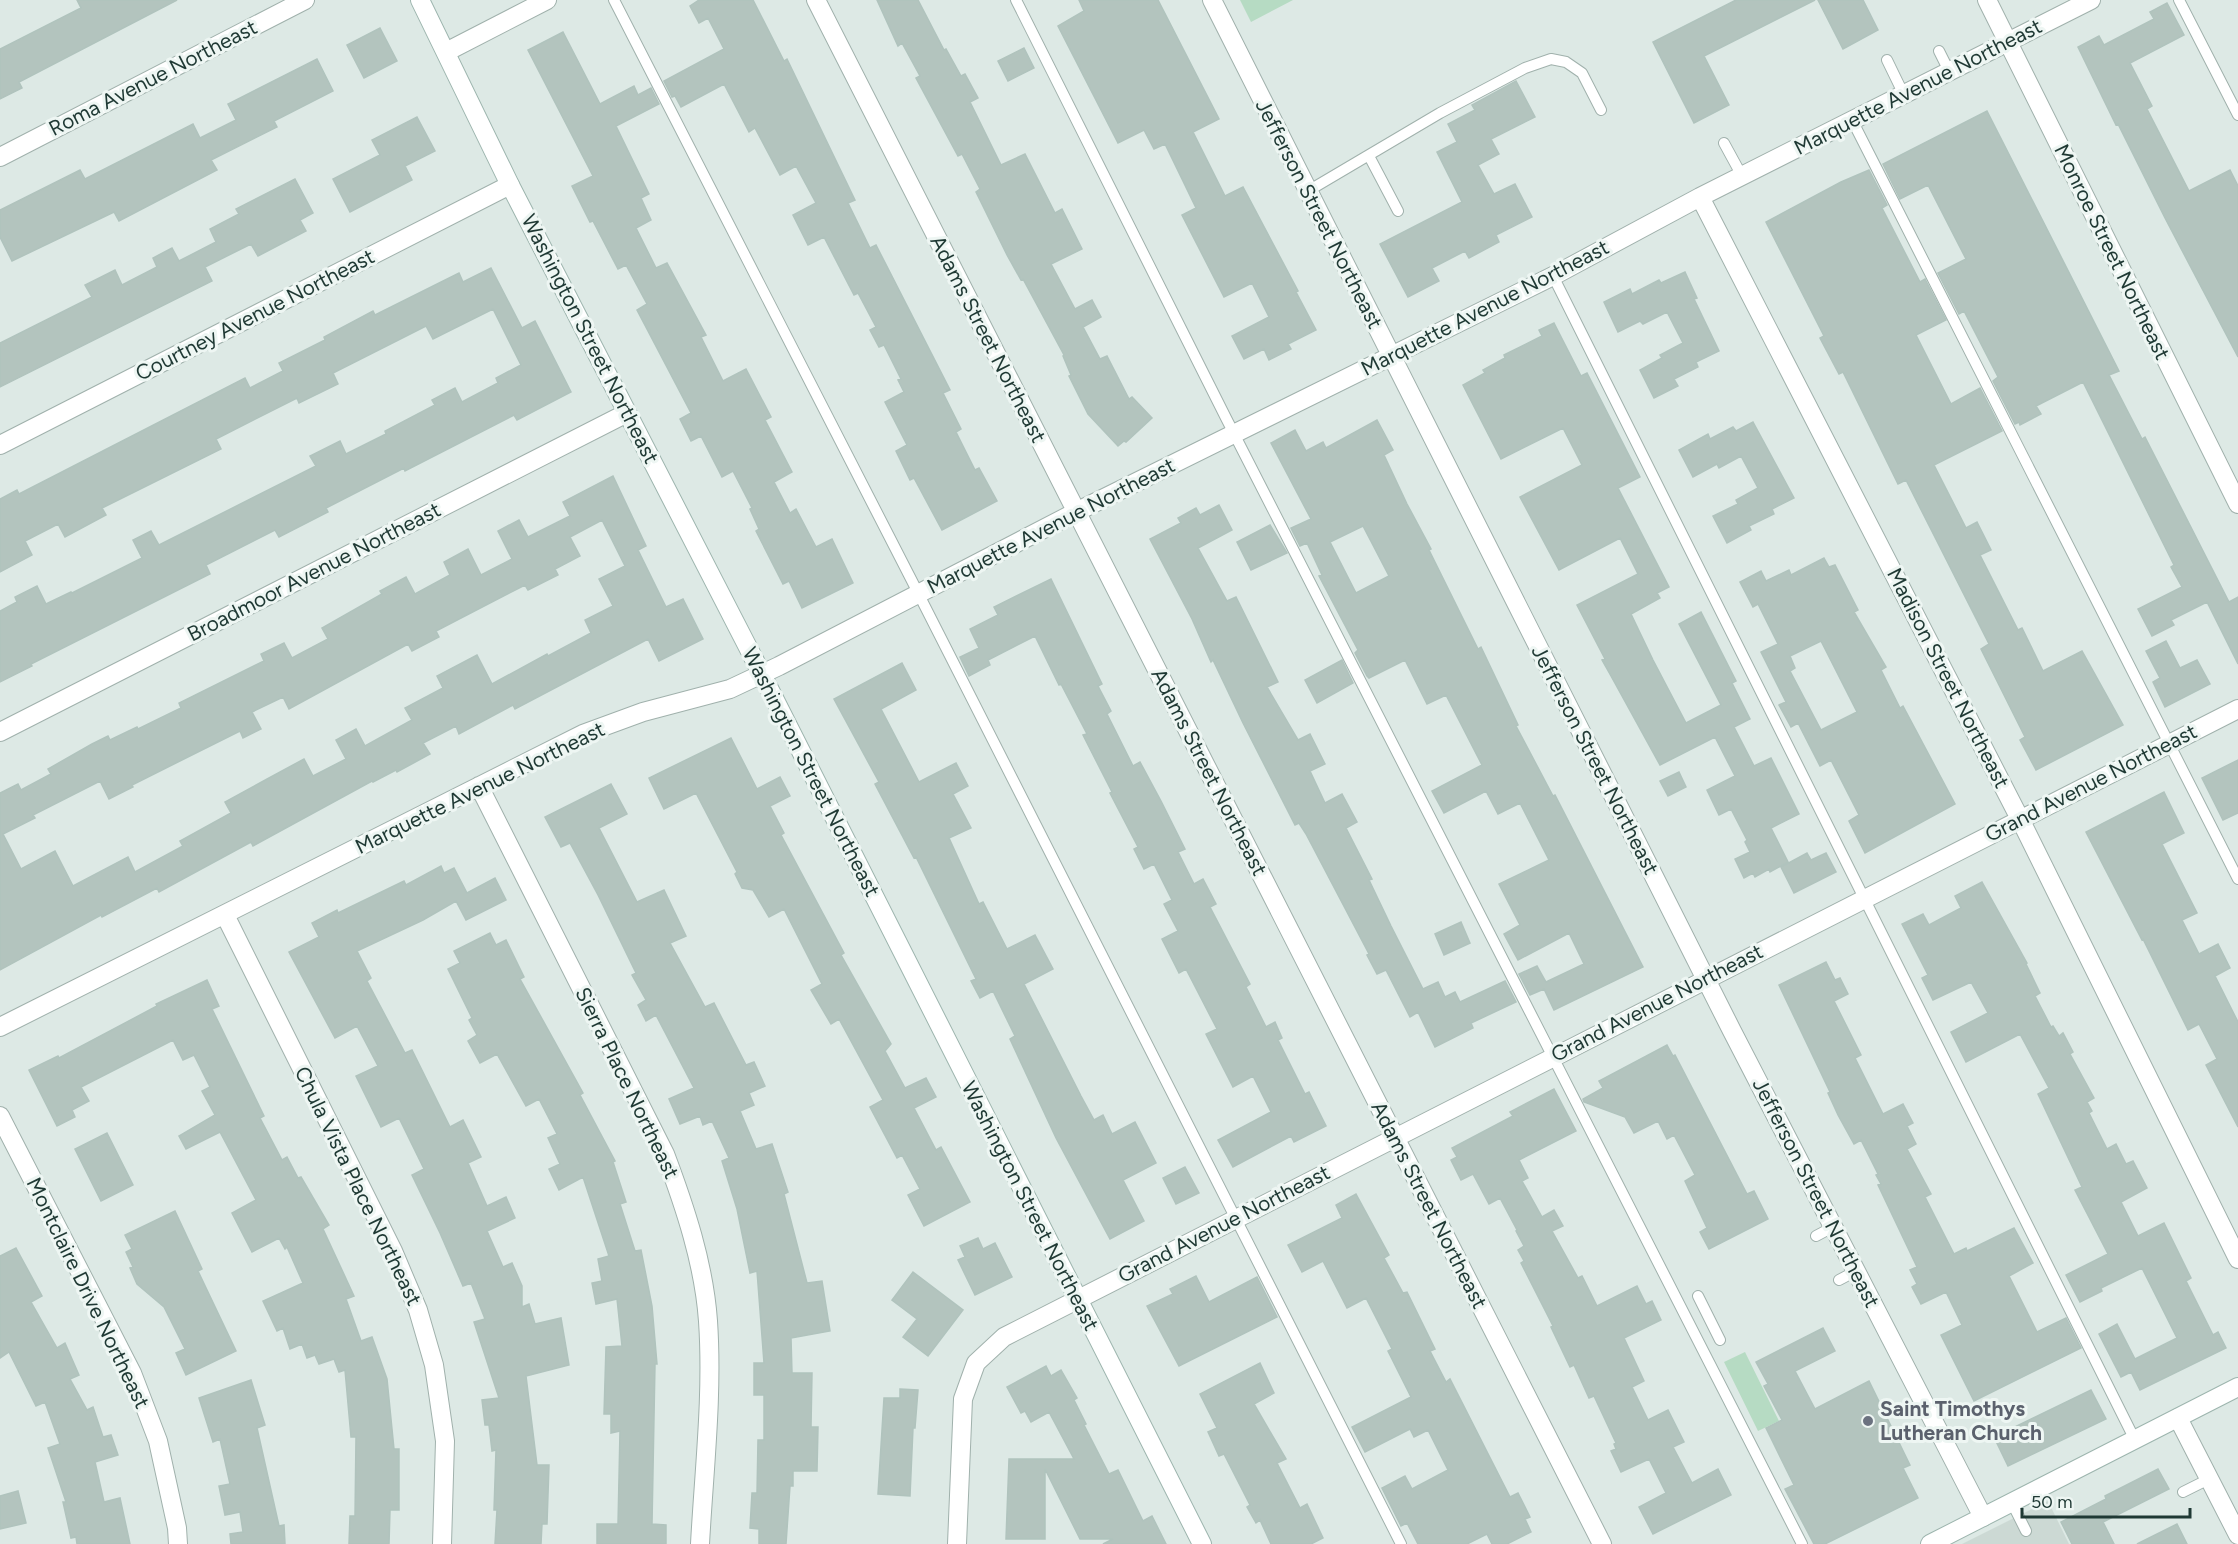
<svg xmlns="http://www.w3.org/2000/svg" width="2238" height="1544" font-family="Figtree,sans-serif">
	<style>
		.built { fill: #ccd9d4 }
		.green { fill: #b6dbc3 }
		.building { fill: #b3c4be; stroke: #b0c3bd; stroke-width: 1.5; fill-rule: evenodd }
		.lines { fill: none; stroke-linecap: round; stroke-linejoin: round }
		.lane-casing { stroke: #a0b1ac; stroke-width: 12 }
		.street-casing { stroke: #a0b1ac; stroke-width: 20 }
		.secondary-casing { stroke: #9db5ae; stroke-width: 20 }
		.lane { stroke: #fff; stroke-width: 10 }
		.street { stroke: #fff; stroke-width: 18 }
		.secondary { stroke: #fff; stroke-width: 18 }
		.worship-dot { fill: #6b7280; stroke: #eef6f3; stroke-width: 2 }
		.labels { text-anchor: middle; stroke-width: 6; stroke-linejoin: round; paint-order: stroke }
		.street-label { font-size: 21px; fill: #1f3934; stroke: #eef6f3 }
		.worship-label { font-size: 21px; font-weight: bold; fill: #5b616d; stroke: #eef6f3; text-anchor: start }
	</style>
	<rect width="100%" height="100%" fill="#dde9e5"/>
	<path class="built" d="M2048,1501L2069,1544H1962Z"/>
	<path class="green" d="M1240,0H1293L1251,22Z
		M1745,1352L1779,1421L1758,1431L1724,1362Z"/>
	<path class="building" d="M77,0H177L19,82L22,88L0,99V49L81,8Z
		M699,0H753L784,61L787,59L855,200L848,203L870,248L876,245L950,390L943,393L961,429L956,432L975,470L979,468L997,501L942,530L914,478L910,480L896,451L907,445L885,402L904,392L898,380L901,379L884,345L879,347L870,330L876,327L858,293L854,295L824,237L808,245L793,215L816,203L796,166L780,175L755,128L749,132L724,84L681,107L675,96L672,97L664,81L724,49L708,18L699,23L690,6Z
		M877,0H918L944,50L946,49L961,76L965,74L978,98L970,102L1001,165L1025,154L1055,213L1062,209L1082,249L1051,264L1075,309L1092,300L1101,317L1083,327L1100,359L1107,356L1129,399L1132,397L1152,418L1126,442L1124,441L1118,446L1088,414L1069,376L1071,375L1063,356L1064,355L1023,279L1021,280L1007,255L976,192L980,189L962,154L958,156L916,78L920,76L902,43L898,46Z
		M1079,0H1158L1219,119L1193,132L1225,196L1243,187L1298,291L1296,292L1316,330L1288,344L1291,349L1269,360L1264,349L1244,359L1232,336L1269,317L1252,283L1224,297L1182,215L1196,208L1165,144L1154,149L1144,130L1118,143L1058,26L1084,11Z
		M1736,0H1815L1704,56L1729,105L1694,123L1653,42Z
		M1818,0H1863L1878,30L1843,49Z
		M2167,3L2184,35L2130,63L2152,106L2147,109L2189,191L2230,170L2238,186V357L2165,218L2118,124L2116,125L2078,47L2099,36L2104,45L2154,19L2150,12Z
		M380,28L397,61L364,78L347,45Z
		M563,32L600,104L634,86L638,95L651,88L659,104L616,126L649,194L641,198L651,220L636,228L656,268L667,263L706,335L701,337L723,381L746,369L771,417L765,420L792,472L774,482L790,513L796,509L816,547L832,539L853,583L802,608L789,581L783,584L756,531L759,529L750,509L752,508L733,471L722,477L701,436L691,441L680,419L691,413L637,310L647,304L626,265L618,269L593,221L590,222L572,186L593,176L528,50Z
		M1024,48L1034,68L1008,81L998,61Z
		M317,59L333,91L274,121L277,127L211,160L217,170L119,221L114,212L12,261L0,237V210L80,170L85,179L193,124L200,138L236,120L228,104Z
		M1516,81L1535,117L1491,139L1499,154L1478,165L1494,194L1515,184L1532,217L1496,235L1499,242L1469,258L1465,251L1432,268L1439,281L1408,297L1380,244L1462,202L1437,152L1457,142L1448,124L1475,110L1472,105Z
		M1987,111L2119,371L2109,375L2142,439L2145,437L2229,602L2238,597V664L2207,602L2171,620L2174,625L2152,636L2138,609L2182,587L2171,567L2174,565L2083,382L2036,406L2041,414L2020,425L2019,422L2015,424L1993,381L1998,377L1964,311L1959,314L1938,273L1966,259L1928,185L1900,199L1883,164Z
		M417,117L435,151L405,166L412,180L350,212L333,179L380,155L372,140Z
		M1869,170L1887,205L1882,208L1920,282L1925,279L1946,320L1916,335L1951,404L1980,388L2002,431L1934,465L1966,528L1977,522L1991,550L1980,555L2018,630L2022,628L2043,671L2082,651L2123,725L2036,770L2020,740L2025,737L1981,649L1989,644L1906,480L1898,484L1843,372L1839,374L1820,338L1824,336L1766,222L1841,182Z
		M295,179L313,213L300,220L306,231L258,256L251,244L205,267L212,281L0,387V343L92,297L85,285L115,270L122,285L157,267L153,258L172,248L179,261L216,242L210,229L239,214L236,209Z
		M491,268L522,328L535,321L571,392L517,420L514,415L405,471L404,468L326,508L328,512L279,537L275,530L206,565L210,574L31,664L32,666L0,682V611L17,602L15,597L37,586L46,604L71,592L72,593L142,558L133,540L151,531L159,545L316,466L310,456L340,441L346,454L386,434L385,431L435,405L432,400L455,388L462,402L498,383L496,378L521,365L493,309L433,339L426,326L333,373L338,384L299,403L297,398L216,439L221,449L102,508L106,515L65,537L58,524L25,541L32,555L0,572V499L17,490L19,494L245,378L250,388L283,371L279,363L325,340L324,337L373,311L375,315L459,273L463,282Z
		M1685,272L1697,298L1694,299L1719,351L1696,362L1698,367L1674,379L1678,386L1654,398L1640,370L1662,358L1660,355L1683,343L1667,312L1643,324L1640,321L1618,332L1604,302L1630,289L1632,294L1659,280L1661,283Z
		M1554,323L1581,376L1587,373L1640,477L1618,488L1669,587L1657,593L1660,598L1631,614L1653,660L1686,723L1721,705L1679,624L1701,612L1736,681L1732,683L1750,719L1734,727L1754,766L1771,758L1799,814L1771,828L1788,862L1770,872L1769,869L1755,877L1753,873L1744,878L1735,859L1750,852L1745,842L1747,840L1731,809L1719,815L1707,790L1735,776L1715,737L1660,765L1611,676L1602,660L1605,659L1577,605L1638,574L1620,538L1559,570L1520,497L1582,465L1563,428L1501,459L1463,385L1485,373L1483,370L1505,358L1504,355L1542,336L1539,330Z
		M1377,420L1393,450L1384,455L1407,504L1431,549L1429,550L1478,649L1481,647L1518,725L1516,726L1553,796L1555,795L1643,967L1554,1010L1544,989L1530,995L1519,974L1537,966L1546,982L1584,964L1569,933L1518,960L1504,934L1520,925L1499,884L1549,860L1520,803L1498,814L1486,791L1444,813L1432,791L1482,765L1446,695L1427,704L1405,660L1369,678L1367,676L1355,653L1358,650L1319,576L1322,575L1307,543L1300,546L1291,528L1311,519L1271,443L1295,430L1306,451L1323,442L1326,448ZM1363,526L1389,576L1356,593L1330,542Z
		M1753,422L1794,498L1772,509L1774,514L1749,526L1751,530L1727,543L1713,516L1738,504L1736,500L1758,488L1741,456L1719,468L1717,464L1693,477L1679,450L1708,434L1710,439L1733,427L1736,431Z
		M613,476L646,546L638,550L666,607L683,599L703,639L659,661L648,639L515,709L513,705L459,734L456,726L423,743L430,754L397,772L396,770L373,782L372,781L253,846L251,842L159,892L157,888L102,917L101,915L0,970V793L18,784L21,790L51,774L48,769L92,744L108,736L110,740L137,727L138,729L181,708L179,703L264,661L261,654L284,643L292,658L328,639L322,628L382,594L380,591L406,577L415,594L450,575L444,562L468,549L481,575L512,559L498,531L519,520L528,537L570,516L563,502ZM602,520L625,566L599,579L613,606L585,620L591,633L548,656L547,654L492,684L477,655L437,676L443,688L405,708L412,720L365,746L356,729L336,740L346,759L313,776L304,759L269,778L225,802L231,813L180,841L183,846L135,872L128,857L73,886L55,851L21,869L3,834L35,818L33,815L100,781L109,799L133,787L132,785L240,731L243,738L261,729L252,712L283,697L289,709L408,644L412,651L439,637L436,631L461,618L525,585L528,590L558,575L555,569L580,556L570,537Z
		M1219,505L1232,530L1198,548L1227,601L1236,597L1278,682L1267,687L1298,740L1310,734L1325,764L1310,771L1325,803L1342,794L1357,822L1346,828L1372,879L1369,880L1391,926L1423,989L1438,982L1445,997L1455,992L1460,1002L1505,981L1516,1002L1471,1023L1473,1028L1435,1047L1418,1012L1410,1017L1386,970L1377,974L1367,955L1369,954L1306,834L1299,823L1295,825L1243,723L1213,660L1211,662L1192,619L1150,539L1181,523L1178,518L1196,508L1200,515Z
		M1270,525L1287,553L1251,570L1237,542Z
		M1824,558L1829,567L1835,565L1858,610L1854,612L1886,667L1881,670L1900,708L1903,706L1955,804L1865,853L1849,821L1859,815L1831,760L1820,766L1798,723L1791,727L1779,705L1786,702L1761,652L1778,644L1758,604L1753,607L1740,582L1761,571L1766,581L1789,570L1791,575ZM1821,641L1857,712L1821,730L1790,671L1795,668L1790,656Z
		M1051,579L1102,684L1098,686L1111,711L1107,714L1133,766L1140,762L1161,801L1185,849L1178,852L1194,884L1203,879L1216,904L1210,907L1250,984L1246,987L1266,1027L1275,1022L1282,1038L1278,1040L1305,1094L1309,1092L1326,1126L1294,1142L1291,1136L1233,1167L1218,1140L1271,1112L1253,1076L1233,1087L1206,1034L1217,1029L1186,969L1179,973L1162,939L1178,931L1164,904L1172,900L1154,864L1144,869L1134,849L1138,847L1110,793L1112,792L1083,735L1087,734L1061,684L1059,685L1035,636L988,660L990,665L969,676L960,657L979,648L970,629L998,615L994,607Z
		M2166,641L2180,668L2197,660L2210,684L2165,707L2153,682L2160,678L2146,651Z
		M1342,660L1353,683L1317,703L1305,680Z
		M902,663L916,690L881,709L919,782L956,763L968,786L953,794L971,828L949,838L979,904L983,902L1007,949L1035,935L1053,969L1024,984L1081,1096L1094,1120L1103,1115L1112,1134L1135,1122L1156,1163L1123,1180L1144,1221L1110,1239L1056,1138L1010,1039L1015,1036L993,991L980,998L971,981L976,979L916,857L914,858L875,784L879,782L834,699Z
		M731,738L757,789L780,777L790,796L770,806L784,833L781,835L844,953L841,955L891,1044L885,1051L905,1088L926,1078L936,1097L914,1108L936,1150L941,1147L970,1202L924,1226L908,1195L920,1189L902,1155L897,1158L870,1107L883,1100L839,1019L831,1024L811,990L822,984L784,909L769,917L753,890L742,888L735,874L737,872L696,793L664,809L649,778Z
		M2238,760V813L2223,820L2202,778Z
		M1679,772L1686,787L1668,796L1660,781Z
		M611,784L627,814L599,828L637,902L664,890L686,936L670,943L705,1007L714,1003L746,1065L754,1062L765,1086L749,1093L754,1105L740,1111L756,1149L772,1144L788,1192L784,1194L807,1283L822,1281L830,1331L791,1338L792,1373H812L811,1427H818L817,1471H793V1486H790L786,1544H759V1529L750,1528L752,1493H757L758,1440H764V1395H754V1363H764L757,1271L750,1273L737,1209L722,1161L729,1158L712,1121L703,1125L700,1116L680,1124L669,1099L694,1088L656,1015L646,1021L638,1005L646,1000L632,975L636,973L598,895L570,843L561,847L545,817Z
		M2164,792L2184,833L2162,844L2197,913L2182,920L2199,954L2218,944L2230,968L2215,976L2238,1022V1127L2206,1065L2217,1059L2199,1024L2188,1030L2143,939L2142,940L2086,832Z
		M1807,853L1811,860L1826,853L1836,872L1794,893L1781,867Z
		M441,866L444,873L454,868L467,893L495,878L506,900L466,920L456,901L423,920L357,951L371,978L367,981L405,1053L412,1050L450,1127L463,1120L481,1157L468,1163L487,1206L506,1197L515,1218L487,1231L503,1267L512,1263L522,1286V1307L529,1304L535,1324L561,1318L569,1365L526,1376L537,1465H549L547,1524H542L541,1544H495L497,1510H494L496,1450L492,1451L489,1425H485L482,1400L499,1398L474,1322L485,1319L471,1283L463,1286L440,1233L412,1175L424,1169L399,1118L381,1127L356,1076L378,1066L357,1026L335,1038L289,952L319,937L312,923L337,910L338,913L404,881L406,885Z
		M1982,882L2027,963L2026,964L2040,993L2035,996L2051,1027L2053,1026L2059,1036L2063,1033L2073,1052L2070,1054L2094,1098L2087,1102L2092,1111L2089,1113L2107,1149L2116,1144L2126,1164L2133,1161L2147,1188L2121,1202L2138,1236L2164,1223L2191,1278L2186,1281L2213,1335L2218,1332L2226,1348L2140,1390L2131,1372L2121,1377L2099,1334L2117,1324L2135,1359L2177,1338L2142,1268L2101,1288L2102,1291L2080,1302L2066,1275L2108,1254L2075,1190L2082,1187L2038,1094L2049,1088L2020,1034L1966,1062L1951,1032L1988,1013L1971,982L1933,1000L1922,978L1928,975L1902,924L1923,914L1929,925L1961,908L1955,896Z
		M1461,922L1470,943L1444,955L1435,934Z
		M490,933L496,945L506,940L524,977L520,979L583,1093L580,1095L615,1161L613,1162L626,1202L620,1204L635,1251L641,1250L652,1306L657,1364H655L652,1524L666,1525V1544H597V1524H618L620,1431L611,1433V1414H604L606,1347L622,1346L617,1299L596,1304L592,1283L602,1281L598,1259L609,1256L583,1177L559,1190L549,1169L560,1164L548,1138L557,1134L539,1099L526,1106L497,1054L480,1063L468,1041L477,1035L469,1020L472,1018L448,969L460,963L454,951Z
		M1826,962L1835,980L1840,978L1848,994L1834,1001L1861,1055L1855,1058L1883,1114L1903,1104L1913,1123L1907,1126L1916,1144L1907,1149L1931,1194L1925,1197L1954,1254L1966,1248L1967,1251L2014,1228L2033,1263L2009,1276L2037,1332L2066,1318L2081,1348L1974,1401L1941,1335L1962,1325L1946,1292L1921,1304L1912,1287L1917,1284L1910,1270L1917,1267L1878,1185L1881,1184L1876,1175L1878,1174L1861,1140L1854,1144L1838,1115L1828,1093L1830,1092L1779,985Z
		M207,980L219,1006L212,1009L264,1116L260,1118L282,1160L287,1157L298,1178L301,1177L329,1225L323,1229L354,1296L346,1299L361,1341L372,1337L387,1379L394,1449H399V1510H390L389,1544H349L350,1516H355L356,1437H351L345,1370L339,1372L334,1359L319,1364L315,1355L307,1358L302,1344L290,1349L283,1328L277,1331L263,1301L303,1283L287,1247L285,1249L279,1238L252,1252L232,1213L256,1200L220,1132L186,1149L179,1136L215,1115L202,1091L210,1087L194,1055L183,1060L173,1040L81,1087L89,1101L72,1110L75,1117L57,1126L29,1070L58,1056L59,1058L157,1006L156,1004Z
		M1667,1045L1673,1056L1675,1055L1747,1194L1754,1191L1768,1219L1709,1249L1700,1232L1707,1228L1685,1181L1695,1175L1674,1135L1667,1139L1658,1121L1634,1133L1625,1117L1584,1102L1583,1099L1603,1088L1599,1081Z
		M1554,1089L1576,1131L1519,1160L1528,1178L1522,1181L1542,1217L1554,1210L1563,1226L1552,1231L1578,1278L1582,1276L1597,1306L1637,1286L1646,1304L1652,1301L1661,1320L1624,1338L1644,1381L1632,1387L1648,1420L1668,1410L1684,1442L1673,1447L1692,1483L1718,1469L1731,1495L1653,1534L1639,1507L1666,1493L1649,1459L1621,1472L1611,1451L1616,1449L1614,1444L1616,1443L1594,1396L1589,1398L1574,1365L1570,1367L1551,1327L1553,1326L1521,1263L1524,1261L1518,1250L1524,1246L1516,1231L1517,1230L1500,1198L1489,1204L1473,1174L1461,1180L1451,1160L1457,1157L1452,1148L1513,1116L1510,1112Z
		M107,1133L133,1185L101,1201L75,1149Z
		M1185,1167L1199,1193L1176,1204L1163,1178Z
		M1356,1194L1389,1255L1384,1258L1403,1293L1407,1292L1435,1349L1430,1351L1446,1382L1450,1379L1510,1497L1518,1493L1530,1517L1525,1519L1531,1532L1507,1544H1492L1487,1534L1467,1544H1418L1407,1523L1401,1526L1382,1488L1405,1476L1412,1489L1448,1470L1428,1430L1414,1437L1410,1429L1365,1452L1352,1427L1411,1397L1388,1351L1392,1349L1366,1298L1347,1308L1323,1261L1302,1272L1288,1245L1342,1218L1336,1205Z
		M175,1211L202,1269L198,1271L236,1351L186,1375L176,1353L185,1349L164,1307L137,1284L130,1268L133,1267L126,1252L132,1249L125,1235Z
		M978,1238L983,1249L995,1243L1012,1277L975,1295L958,1260L965,1257L960,1246Z
		M16,1248L42,1296L31,1302L57,1348L65,1343L79,1375L70,1379L87,1410L93,1407L103,1437L111,1435L118,1455L95,1462L104,1502L120,1498L130,1544H77L76,1537L71,1538L63,1502H66L48,1448L60,1444L45,1402L36,1406L9,1352L0,1358V1256Z
		M913,1272L963,1310L928,1356L903,1337L917,1319L892,1300Z
		M1196,1276L1209,1302L1257,1277L1277,1317L1179,1366L1147,1306L1173,1294L1170,1289Z
		M1823,1328L1835,1351L1795,1371L1815,1409L1869,1381L1910,1465L1903,1468L1918,1498L1825,1544H1814L1785,1489L1794,1485L1766,1428L1782,1420L1764,1386L1768,1384L1756,1362Z
		M1260,1363L1274,1393L1254,1404L1286,1459L1277,1463L1300,1508L1307,1504L1323,1538L1311,1544H1271L1260,1520L1256,1523L1247,1507L1250,1505L1224,1454L1219,1456L1208,1432L1217,1428L1200,1394Z
		M1046,1366L1051,1376L1061,1370L1077,1398L1074,1400L1086,1424L1084,1425L1109,1474L1118,1470L1143,1521L1152,1516L1166,1544H1103L1113,1539H1080L1045,1469V1539H1006L1009,1459H1074L1049,1412L1031,1422L1025,1411L1021,1413L1007,1387Z
		M251,1380L265,1425L257,1428L279,1526L284,1525L285,1544H231L230,1534L243,1532L240,1512L225,1515L219,1486L230,1484L220,1439L213,1442L199,1398Z
		M900,1389L918,1390L915,1428H913L910,1496L878,1494L884,1398H900Z
		M2091,1390L2106,1419L2008,1466L1994,1437Z
		M2158,1469L2169,1489L2103,1522L2114,1544H2072L2061,1522L2106,1499L2105,1496Z
		M18,1491L26,1523L0,1529V1496Z
		M2177,1524L2187,1544H2137Z"/>
	<g class="lines">
		<g class="lane-casing">
			<path id="lane" d="M614,0L911,579L1401,1544
				M1016,0L1226,418L1802,1544
				M2179,0L2238,115
				M1939,51L1949,71
				M1887,60L1904,95
				M1852,120L2238,879
				M1724,143L1742,176
				M1369,156L1398,211
				M1308,191L1440,113L1525,68L1551,59L1566,62L1582,73L1601,110
				M1553,276L2135,1440
				M1816,1236L1833,1227
				M1839,1280L1856,1271
				M1698,1296L1720,1340
				M2183,1492L2209,1479
				M2012,1503L2026,1531"/>
		</g>
		<g class="street-casing">
			<path id="street" d="M816,0L1602,1544
				M1212,0L1732,1031L1983,1517
				M1987,0L2238,504
				M446,52L547,0
				M0,157L305,0
				M1700,197L2020,819L2238,1259
				M0,445L510,185
				M0,732L627,413
				M479,786L665,1154C685,1207 704,1264 708,1321C713,1395 704,1470 700,1544
				M225,915L393,1251L418,1310L434,1365L445,1441L442,1544
				M0,1027L583,734L643,712L730,689L779,666L1076,512L1553,276L1700,197L2091,0
				M0,1116L132,1373L158,1441L177,1528L178,1544
				M2178,1418L2238,1535
				M957,1544L963,1399L976,1363L1004,1337L2238,709"/>
		</g>
		<g class="secondary-casing">
			<path id="secondary" d="M420,0L510,185L773,696L1202,1544
				M1930,1544L2238,1387"/>
		</g>
		<use href="#lane" class="lane"/>
		<use href="#street" class="street"/>
		<use href="#secondary" class="secondary"/>
	</g>
	<circle class="worship-dot" cx="1868" cy="1421" r="6"/>
	<g class="labels">
		<g class="street-label">
			<text transform="translate(153 78) rotate(-27)" y="7">Roma Avenue Northeast</text>
			<text transform="translate(1918 87) rotate(-27)" y="7">Marquette Avenue Northeast</text>
			<text transform="translate(1319 214) rotate(63)" y="7">Jefferson Street Northeast</text>
			<text transform="translate(2112 252) rotate(64)" y="7">Monroe Street Northeast</text>
			<text transform="translate(1485 308) rotate(-27)" y="7">Marquette Avenue Northeast</text>
			<text transform="translate(255 315) rotate(-27)" y="7">Courtney Avenue Northeast</text>
			<text transform="translate(590 339) rotate(63)" y="7">Washington Street Northeast</text>
			<text transform="translate(988 339) rotate(63)" y="7">Adams Street Northeast</text>
			<text transform="translate(1051 526) rotate(-27)" y="7">Marquette Avenue Northeast</text>
			<text transform="translate(314 572) rotate(-27)" y="7">Broadmoor Avenue Northeast</text>
			<text transform="translate(1948 678) rotate(63)" y="7">Madison Street Northeast</text>
			<text transform="translate(1595 760) rotate(63)" y="7">Jefferson Street Northeast</text>
			<text transform="translate(811 772) rotate(63)" y="7">Washington Street Northeast</text>
			<text transform="translate(1209 772) rotate(63)" y="7">Adams Street Northeast</text>
			<text transform="translate(2091 783) rotate(-27)" y="7">Grand Avenue Northeast</text>
			<text transform="translate(480 788) rotate(-26)" y="7">Marquette Avenue Northeast</text>
			<text transform="translate(1657 1003) rotate(-27)" y="7">Grand Avenue Northeast</text>
			<text transform="translate(627 1083) rotate(64)" y="7">Sierra Place Northeast</text>
			<text transform="translate(358 1186) rotate(64)" y="7">Chula Vista Place Northeast</text>
			<text transform="translate(1816 1193) rotate(63)" y="7">Jefferson Street Northeast</text>
			<text transform="translate(1429 1205) rotate(63)" y="7">Adams Street Northeast</text>
			<text transform="translate(1030 1206) rotate(63)" y="7">Washington Street Northeast</text>
			<text transform="translate(1224 1224) rotate(-27)" y="7">Grand Avenue Northeast</text>
			<text transform="translate(88 1293) rotate(64)" y="7">Montclaire Drive Northeast</text>
		</g>
		<g class="worship-label">
			<text x="1880" y="1416">Saint Timothys<tspan x="1880" dy="24">Lutheran Church</tspan></text>
		</g>
	</g>
	<path d="M2022 1508v9h168v-9" fill="none" stroke="#1f3934" stroke-width="3"/>
	<text x="2031" y="1508" font-size="18" fill="#1f3934" stroke="#eef6f3" stroke-width="4.5" paint-order="stroke">50 m</text>
</svg>
